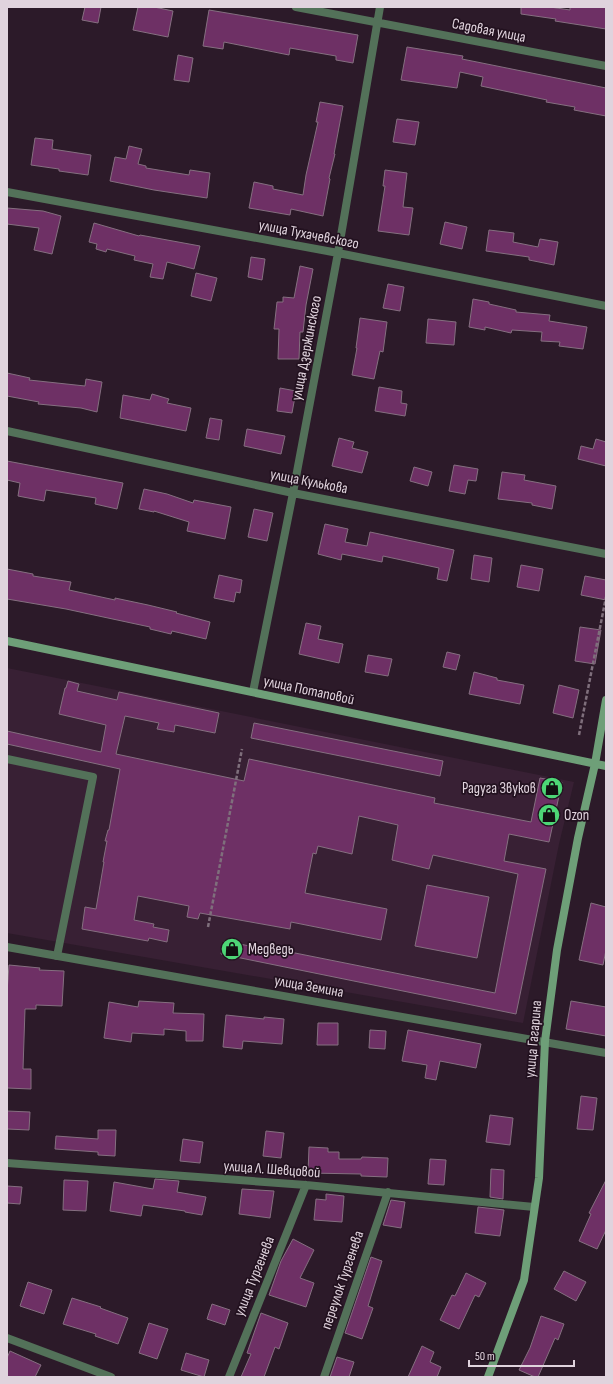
<svg xmlns="http://www.w3.org/2000/svg" width="613" height="1384" font-family="'Sofia Sans Condensed',sans-serif">
	<style>
		.built { fill: #382034 }
		.building { fill: #6e3065; stroke: #856f80 }
		.lines { fill: none; stroke-linecap: round; stroke-linejoin: round }
		.path { stroke: #7f6f7c; stroke-width: 2.5; stroke-dasharray: 4 2; stroke-linecap: butt }
		.service { stroke: #537159; stroke-width: 8 }
		.minor { stroke: #537159; stroke-width: 8 }
		.secondary { stroke: #6e9f78; stroke-width: 8 }
		.labels { text-anchor: middle; stroke-width: 3.5; stroke-linejoin: round; paint-order: stroke }
		.street-label { font-size: 15px; fill: #e0d3dd; stroke: #22111f }
		.poi-label { font-size: 15px; fill: #e0d3dd; stroke: #22111f; text-anchor: start }
	</style>
	<rect width="100%" height="100%" fill="#2c1a29"/>
	<path class="built" d="M7,668L574,782L559,844L523,1023L7,933Z"/>
	<path class="building" d="M85,7H101L98,23L82,20Z
		M138,7H154L173,11L168,37L133,30Z
		M521,7H550L570,10V7H606V29L555,21L556,19L521,14Z
		M209,10L358,35L353,63L336,60V56L290,48L289,55L224,42L223,49L203,46Z
		M407,47L463,56L462,59L606,88V116L574,110L575,107L546,102L547,100L481,86L483,77L460,72L457,88L401,80Z
		M178,55L193,58L189,82L174,80Z
		M320,102L343,106L334,154H335L329,178L330,179L323,216L291,209L290,215L249,208L254,182L273,186V189L303,195L306,175L318,122H316Z
		M397,119L419,122L415,145L393,142Z
		M35,138L53,140L52,149L91,155L88,175L59,171V169L31,165Z
		M129,146L142,149L138,164L146,166V168L189,175L190,170L210,173L207,198L154,190L110,181L115,157L126,159Z
		M385,170L407,173L403,207L413,208L409,235L378,231L385,186H383Z
		M7,208L43,211L61,216L52,254L34,250L39,228L7,224Z
		M445,222L467,227L462,249L440,244Z
		M94,223L139,236L140,235L200,246L194,269L167,262L163,279L150,277L153,264L134,260L135,256L107,249L106,252L96,249L97,244L89,242Z
		M489,230L514,233L513,242L538,247L540,239L558,242L554,265L529,260V257L486,251Z
		M251,257L265,259L262,280L248,277Z
		M300,266L313,269L306,305L303,332H300L299,359H278L279,329H274L277,302H283V297L294,298Z
		M196,273L217,278L211,301L191,296Z
		M388,284L404,287L400,311L383,308Z
		M473,299L489,302V304L516,310V312L550,315L549,321L587,327L583,349L559,346L560,342L541,341L542,332L512,330L511,333L485,327V330L469,327Z
		M360,318L387,322L383,352L380,351L374,379L352,375L357,348H356Z
		M428,319L456,322L454,345L426,343Z
		M7,373L30,378L29,380L85,386L86,379L102,382L97,412L81,408L38,404L39,402L7,396Z
		M379,387L402,391L401,403L407,404L405,416L375,411Z
		M280,388L296,391L292,413L277,411Z
		M152,394L169,399L167,403L191,408L186,431L120,418L123,395L150,400Z
		M210,418L222,420L219,440L206,438Z
		M247,429L285,436L281,454L244,446Z
		M339,438L354,442L352,448L368,452L362,473L332,466Z
		M596,439L606,442V466L578,459L581,446L593,449Z
		M7,461L123,483L117,509L95,504L96,498L46,490L44,501L18,496L20,483L7,480Z
		M454,465L478,469L476,481L468,480L465,494L449,491Z
		M414,467L432,472L428,486L410,481Z
		M502,472L525,475L524,480L556,486L552,509L532,505V503L498,499Z
		M144,489L167,494L193,503L194,500L231,507L225,539L187,531L189,522L154,511V512L139,509Z
		M254,509L273,513L267,541L248,537Z
		M325,524L348,529L345,542L367,546L370,532L454,550L447,581L437,579L439,568L383,556L382,562L342,554L341,560L318,554Z
		M474,555L492,558L489,582L471,579Z
		M521,565L543,569L539,591L517,587Z
		M7,569L33,574V576L71,582L69,590L115,600V598L148,605L177,612L176,613L210,622L206,639L172,631L171,634L150,629V627L66,609L7,599Z
		M219,575L242,580L240,593L236,592L234,602L214,598Z
		M585,576L606,580V600L581,595Z
		M306,623L321,626L318,639L343,644L339,663L299,654Z
		M580,627L601,630L595,664L575,661Z
		M447,652L460,655L456,670L443,667Z
		M368,655L392,659L388,676L365,672Z
		M474,672L497,678V680L524,685L520,704L469,694Z
		M68,681L79,684L77,691L117,700L119,692L219,713L215,733L175,725L174,732L157,729L159,723L125,716L116,754L244,781L249,759L435,798L434,803L531,822L540,778L562,782L549,842L509,834L504,861L546,869L516,1014L221,954L224,941L260,948V946L495,993L518,874L433,855L429,869L392,860L398,825L359,816L352,854L318,846L316,854L313,853L305,893L387,909L381,940L291,922L290,929L200,913L198,919L187,917L189,906L138,896L134,920L154,924L153,927L169,930L167,942L149,938L148,941L82,929L85,907L96,909L104,862H103L107,841H105L108,830H109L120,769L7,744V731L101,752L106,725L59,714L65,688H66Z
		M559,685L579,690L573,718L553,713Z
		M254,723L443,761L440,776L251,738Z
		M427,885L489,897L477,958L415,946Z
		M591,903L606,907V950L603,965L579,960Z
		M9,965L40,968L39,970L64,971L62,1006L36,1005V1009H25L23,1069H31V1089L7,1088V992Z
		M139,1001L174,1003L173,1013L204,1014L203,1041H186V1031L164,1029V1035L132,1033L131,1042L104,1038L109,1002L138,1007Z
		M571,1001L606,1007V1036L566,1029Z
		M226,1015L264,1019V1017L284,1019L282,1044L243,1041L242,1049L223,1047Z
		M318,1023H338V1045H317Z
		M370,1030L386,1031L385,1049L369,1048Z
		M408,1030L481,1044L476,1068L440,1061L436,1080L425,1078L427,1065L402,1061Z
		M581,1096L597,1098L593,1130L577,1129Z
		M7,1111L30,1112L29,1130L7,1129Z
		M490,1115L513,1118L510,1145L486,1142Z
		M98,1130H116L115,1156L98,1155V1152L55,1149L56,1136L98,1139Z
		M266,1131L284,1133L281,1158L263,1156Z
		M183,1139L203,1142L200,1163L180,1161Z
		M309,1147L328,1148V1152H339V1159H361L362,1157L388,1158L387,1177L361,1176V1174L308,1173Z
		M430,1159L446,1160L444,1185L428,1184Z
		M491,1169L504,1170L503,1199L490,1197Z
		M155,1179L179,1181L177,1192L206,1197L202,1215L185,1212V1211L143,1205L141,1216L110,1211L114,1182L153,1189Z
		M64,1180L88,1181L86,1211L63,1210Z
		M606,1180V1230L597,1249L579,1241L591,1214L589,1213Z
		M7,1186L22,1187L20,1204L7,1203Z
		M242,1189L274,1191L270,1218L239,1214Z
		M326,1194L344,1196L342,1222L314,1220L316,1199L326,1200Z
		M391,1200L405,1202L401,1228L383,1225Z
		M478,1207L504,1210L500,1236L475,1233Z
		M293,1239L314,1250L300,1278L314,1283L306,1307L269,1295L281,1261Z
		M371,1257L382,1261L368,1306L373,1308L362,1339L345,1333Z
		M564,1271L586,1282L576,1301L554,1289Z
		M466,1273L486,1283L479,1297L475,1295L459,1329L440,1320L452,1295L455,1296Z
		M28,1282L52,1290L44,1314L20,1306Z
		M72,1298L101,1307L100,1308L128,1318L118,1344L95,1336L96,1334L63,1324Z
		M212,1304L230,1310L225,1325L207,1319Z
		M261,1313L288,1323L279,1349L275,1347L264,1377H241L251,1354L247,1353Z
		M541,1316L564,1324L558,1340L555,1338L538,1377H535L519,1370L530,1348Z
		M149,1323L168,1329L157,1359L139,1353Z
		M422,1346L434,1352L430,1362L441,1367L437,1377H408Z
		M10,1351L41,1365L35,1377H7V1358Z
		M186,1353L209,1360L204,1377L181,1370Z
		M337,1357L354,1362L349,1377H330Z"/>
	<g class="lines">
		<path class="path" d="M579,735L606,597
			M208,927L242,749"/>
		<path class="service" d="M7,759L93,777L57,956"/>
		<path class="minor" d="M296,7L606,66
			M7,192L338,253L606,306
			M7,431L293,493L606,554
			M253,692L293,493L338,253L380,7
			M7,947L606,1053
			M7,1163L306,1185L534,1207
			M7,1338L111,1377
			M229,1377L306,1185
			M324,1377L388,1192"/>
		<path class="secondary" d="M7,641L606,766
			M488,1377L524,1280L539,1178L545,1041L557,950L578,838L595,764L606,700"/>
	</g>
	<defs>
		<g id="shop-disc" transform="scale(1.15)"><circle r="9.5" fill="#4dd676" stroke="#22111f"/><path d="M-5-2.5h2.3a2.7 3.5 0 0 1 5.4 0H5L5.5 6h-11ZM-1.5-2.5h3a1.5 2.3 0 0 0-3 0Z" fill="#111"/></g>
	</defs>
	<g fill-rule="evenodd">
		<use href="#shop-disc" x="552" y="788"/>
		<use href="#shop-disc" x="549" y="815"/>
		<use href="#shop-disc" x="232" y="949"/>
	</g>
	<g class="labels">
		<g class="street-label">
			<text transform="translate(489 30) rotate(11)" y="5">Садовая улица</text>
			<text transform="translate(309 234) rotate(11)" y="5">улица Тухачевского</text>
			<text transform="translate(306 348) rotate(-79)" y="5">улица Дзержинского</text>
			<text transform="translate(309 481) rotate(11)" y="5">улица Кулькова</text>
			<text transform="translate(309 690) rotate(12)" y="5">улица Потаповой</text>
			<text transform="translate(309 986) rotate(10)" y="5">улица Земина</text>
			<text transform="translate(533 1039) rotate(-85)" y="5">улица Гагарина</text>
			<text transform="translate(272 1169) rotate(4)" y="5">улица Л. Шевцовой</text>
			<text transform="translate(254 1276) rotate(-68)" y="5">улица Тургенева</text>
			<text transform="translate(342 1280) rotate(-71)" y="5">переулок Тургенева</text>
		</g>
		<g class="poi-label">
			<text x="536" y="793" text-anchor="end">Радуга Звуков</text>
			<text x="564" y="820">Ozon</text>
			<text x="248" y="954">Медведь</text>
		</g>
	</g>
	<rect width="613" height="1384" fill="none" stroke="#e0d3dd" stroke-width="16"/>
	<path d="M469 1360v6h105v-6" fill="none" stroke="#e0d3dd" stroke-width="2"/>
	<text x="475" y="1360" font-size="12" fill="#e0d3dd" stroke="#22111f" stroke-width="3" paint-order="stroke">50 m</text>
</svg>
